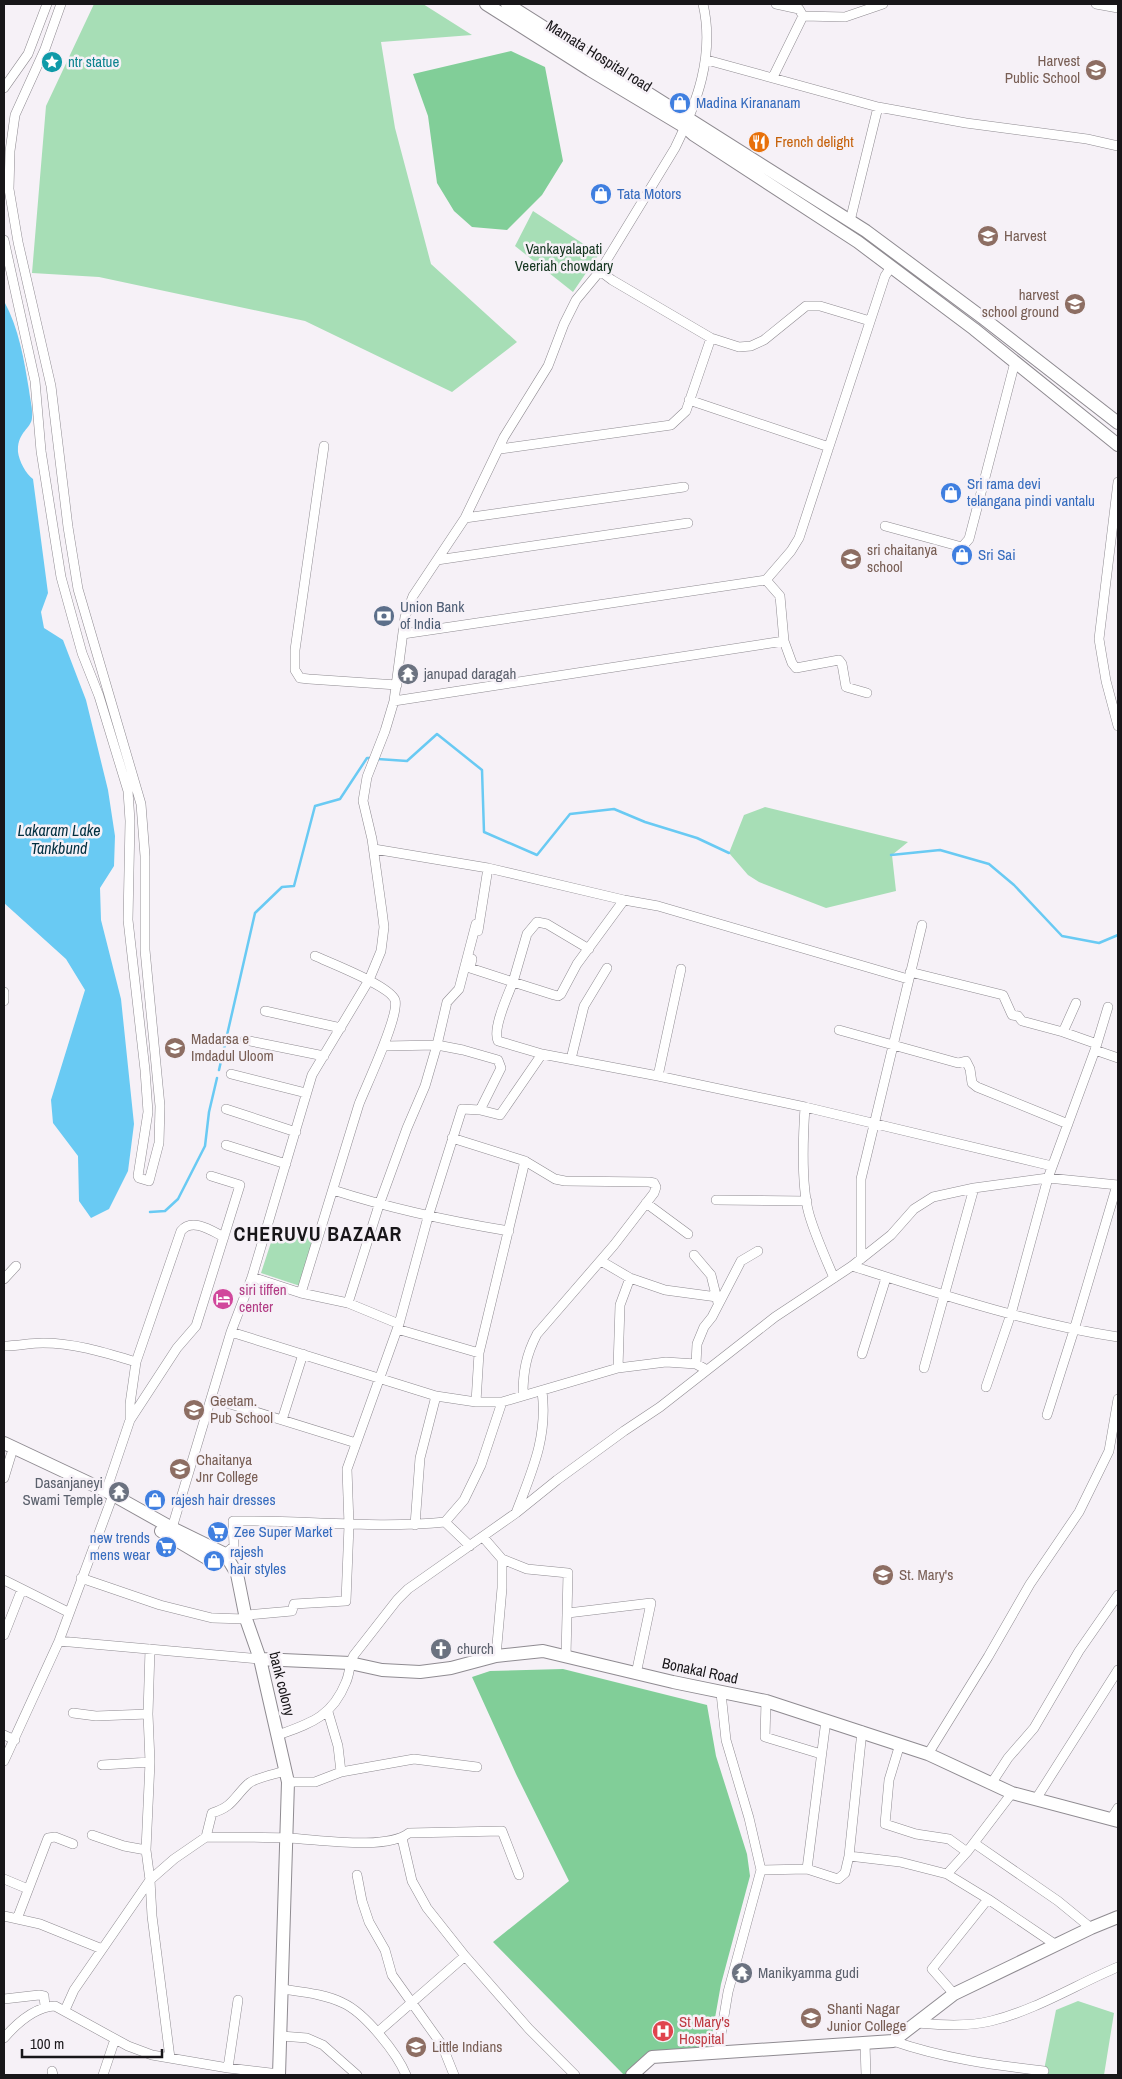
<svg xmlns="http://www.w3.org/2000/svg" width="1122" height="2079" font-family="'Archivo Narrow',sans-serif">
	<style>
		.green { fill: #a7deb6 }
		.forest { fill: #81ce98 }
		.water { fill: #69caf3 }
		.lines { fill: none; stroke-linecap: round; stroke-linejoin: round }
		.stream { stroke: #69caf3; stroke-width: 2.5 }
		.street-casing { stroke: #8f8b91; stroke-width: 10 }
		.secondary-casing { stroke: #8f8b91; stroke-width: 14 }
		.street { stroke: #fff; stroke-width: 9 }
		.secondary { stroke: #fff; stroke-width: 12 }
		.labels { text-anchor: middle; stroke-width: 5; stroke-linejoin: round; paint-order: stroke }
		.street-label { font-size: 15px; fill: #181619; stroke: #f6f1f7 }
		.education-label { font-size: 15px; fill: #785e54; stroke: #f6f1f7; text-anchor: start }
		.culture-label { font-size: 15px; fill: #0d838f; stroke: #f6f1f7; text-anchor: start }
		.shop-label { font-size: 15px; fill: #366cbe; stroke: #f6f1f7; text-anchor: start }
		.food-label { font-size: 15px; fill: #c56008; stroke: #f6f1f7; text-anchor: start }
		.park-label { font-size: 15px; fill: #14351f; stroke: #f6f1f7 }
		.service-label { font-size: 15px; fill: #4e5e75; stroke: #f6f1f7; text-anchor: start }
		.worship-label { font-size: 15px; fill: #5b616d; stroke: #f6f1f7; text-anchor: start }
		.hotel-label { font-size: 15px; fill: #b23c85; stroke: #f6f1f7; text-anchor: start }
		.health-label { font-size: 15px; fill: #be3a42; stroke: #f6f1f7; text-anchor: start }
		.water-label { font-size: 16px; font-style: italic; fill: #012f40; stroke: #f6f1f7 }
		.district-label { font-size: 20px; font-weight: bold; letter-spacing: 1px; fill: #181619; stroke: #f6f1f7 }
	</style>
	<rect width="100%" height="100%" fill="#f6f1f7"/>
	<path class="green" d="M94,4H423L472,35L381,42L395,128L431,264L517,342L452,392L305,321L99,277L32,273L46,106Z
		M533,211L599,254L573,292L515,246Z
		M765,807L908,842L892,855L896,891L826,908L759,882L748,875L729,853L744,815Z
		M276,1227L316,1240L300,1286L261,1273Z
		M1078,2001L1114,2013L1104,2075H1043L1056,2010Z"/>
	<path class="forest" d="M511,51L545,67L563,161L542,195L507,230L472,227L454,211L437,183L428,116L413,74Z
		M563,1669L707,1705L716,1756L747,1854L750,1876L721,1984L709,2052L652,2057L630,2075H624L493,1942L569,1881L516,1774L472,1677L490,1671Z"/>
	<path class="water" d="M4,301C19,329 24,359 29,390C30,399 33,409 32,418C31,429 17,432 18,452C19,461 26,474 33,479L48,593L41,612L44,628L63,640L86,700L108,790L115,836L114,866L100,888L101,920L121,999L134,1124L128,1171L109,1209L91,1218L79,1201L78,1156L53,1123L51,1100L85,990L66,959L4,903Z"/>
	<g class="lines">
		<path class="stream" d="M378,759L407,761L437,734L482,770L484,832L537,855L570,814L614,809L645,822L697,838L729,853
			M891,855L940,850L989,864L1014,885L1062,936L1099,943L1118,935
			M219,1070L255,913L282,887L294,886L315,806L340,799L367,758H372
			M150,1212L165,1211L178,1199L205,1146L209,1112L217,1078"/>
		<g class="street-casing">
			<path id="street" d="M1096,4L1118,8
				M803,16L845,17L883,4
				M707,60L878,107L966,123L1087,139L1118,146
				M773,77L803,16L799,9L776,4
				M4,88L28,54L47,4
				M850,221L878,107
				M4,240L35,381L41,451L61,577L82,653L99,696L128,791L130,821L128,920L145,1070L148,1112L138,1176L139,1178L149,1181L159,1143L160,1106L145,950V856L141,804L78,589L68,527L51,386L18,242L9,189L10,151L15,115L45,49L61,4
				M600,271L612,280L711,338L739,347L751,346L764,340L806,306H820L870,321
				M689,400L829,447
				M324,446L295,650V670L300,678L309,679L397,685
				M500,449L671,425L686,411L711,338
				M1118,482L1099,639L1106,681L1118,726
				M465,518L684,487
				M885,526L962,547L969,539L1015,362
				M437,560L688,523
				M403,634L766,580
				M784,641L792,663L796,668L839,660L842,664L846,687L867,693
				M394,701L784,641L780,596L766,580L791,551L799,538L885,276L891,267
				M374,849L488,868L478,931
				M488,868L624,900
				M589,949L547,924L537,922L527,934L513,982L554,995L558,996L561,994L577,964L624,900L658,906L908,979
				M472,959L470,968L513,982C508,995 492,1029 498,1041L542,1054
				M681,969L658,1076L805,1107L1052,1166
				M910,972L1003,995L1012,1015L1018,1016L1022,1021L1063,1032L1097,1044
				M4,992V1001
				M265,1011L341,1028
				M839,1030L958,1063L966,1061L970,1069L972,1083L977,1087L1068,1124
				M1063,1032L1076,1003
				M245,1040L324,1056
				M385,1046L437,1045L463,1050L498,1060L501,1068L480,1110
				M1095,1050L1118,1058
				M571,1059L584,1006L607,968
				M231,1074L306,1093
				M805,1107C803,1137 801,1185 809,1214C815,1235 825,1257 834,1278
				M226,1109L296,1132
				M452,1138L525,1161L555,1179L565,1181L649,1182L654,1183L656,1187L654,1193L614,1245L537,1334C526,1355 523,1372 523,1395
				M226,1145L286,1164
				M333,1190C392,1209 448,1221 509,1231
				M716,1200L807,1201
				M646,1203L688,1234
				M694,1255L711,1275L718,1303
				M861,1259V1179L922,925
				M601,1261L630,1278L665,1290L717,1297
				M852,1266C940,1294 1027,1323 1118,1337
				M252,1277L301,1293L348,1303L399,1324
				M4,1279L16,1266
				M301,1293L359,1104C366,1086 400,1015 395,1000C390,986 331,963 315,956
				M348,1303L379,1205L407,1128L425,1086L437,1045L447,1002L459,989L476,924
				M397,1329L479,1353
				M231,1332L436,1396L476,1402H502L618,1368L666,1362L696,1364L707,1370
				M4,1346C17,1346 30,1343 43,1343C75,1343 106,1353 136,1362
				M862,1354L886,1278
				M696,1364L697,1344L704,1327L712,1317L741,1261L758,1251
				M618,1368L620,1305L630,1278
				M924,1368L974,1188
				M986,1387L1011,1314L1048,1178L1095,1050L1108,1007
				M211,1398L356,1443
				M476,1402L479,1353L525,1161
				M1047,1415L1074,1330L1117,1185
				M130,1420V1404L136,1362L181,1231C192,1217 212,1231 224,1237
				M282,1420L303,1354
				M4,1478L11,1455
				M106,1491L130,1420L177,1348L196,1326L240,1185L211,1176
				M516,1513C532,1471 548,1437 542,1391
				M445,1522L464,1500L481,1465L502,1402
				M415,1525L420,1458L436,1396
				M172,1528L231,1332L252,1277L312,1075L369,980L381,951L384,927L382,911L372,839L363,801L367,777L385,731L394,701L405,617L413,596L465,518L504,437L548,366L564,324L576,300L600,271L675,148C697,103 715,55 703,4
				M483,1537L502,1559V1588L496,1656
				M225,1554L234,1546L233,1521C304,1520 375,1529 445,1522L470,1546
				M502,1559L527,1569L568,1573L566,1656
				M81,1578L160,1605L212,1618L246,1619
				M4,1580L68,1612
				M568,1613L651,1603L636,1674
				M247,1615L292,1611L294,1604L346,1601L349,1525L347,1469L399,1324L428,1217L462,1109L480,1110L500,1115L542,1054L658,1076
				M4,1635L22,1589
				M59,1641L260,1659
				M766,1701L765,1737L821,1754
				M328,1712L338,1746L341,1772
				M73,1713L96,1716L148,1714
				M4,1735L15,1740
				M278,1735C311,1723 332,1717 346,1682C350,1673 349,1664 354,1655L397,1600L408,1589L516,1513L557,1480L624,1431L660,1407L775,1317L852,1266L891,1235L914,1209L933,1197L974,1188L1048,1178L1118,1185
				M900,1744L889,1780L885,1824L916,1834L949,1839L967,1852
				M928,1754L988,1657L1030,1584L1079,1512L1109,1451L1118,1399
				M4,1761L59,1641L113,1495
				M102,1765L150,1762
				M288,1782H315L341,1772L414,1759L477,1767
				M991,1784L1008,1758L1034,1728L1079,1651L1118,1595
				M1036,1799L1118,1670
				M1111,1819L1118,1808
				M92,1835L124,1846L146,1850
				M206,1837C233,1837 260,1837 287,1838C317,1839 385,1851 409,1833L502,1831L519,1875
				M402,1838L412,1881L427,1908L465,1956L529,2029L575,2075
				M974,1843L1058,1901L1091,1928
				M849,1856L862,1731
				M807,1869L826,1720
				M761,1870L807,1869L838,1879L845,1873L849,1856L900,1862L947,1874L988,1899L1056,1945
				M947,1874L967,1852L1012,1793
				M357,1875L362,1901L369,1922L385,1950L392,1975L442,2045L454,2075
				M4,1879L28,1889
				M4,1916L40,1924L102,1949
				M17,1919L48,1838L55,1837L73,1844
				M282,1989C302,1992 325,1994 343,2003C365,2013 397,2053 406,2075
				M954,1994L932,1969L988,1899
				M4,1999L39,1995L44,1996L45,2006
				M65,2010L74,1990L150,1880L146,1850L150,1762L148,1714L150,1649
				M915,2023C941,2025 966,2027 991,2021C1036,2010 1077,1984 1118,1967
				M378,2032L465,1956
				M281,2036L307,2038L323,2045L357,2075
				M4,2038C17,2023 35,2007 55,2006L128,2046L152,2055L228,2068L279,2074
				M893,2041C942,2058 992,2065 1044,2071
				M865,2044L866,2075
				M718,2052L728,1992L761,1870L749,1818L726,1740L721,1693
				M170,2058L152,1916L150,1880L174,1859L206,1837L212,1813C233,1807 234,1797 248,1784C254,1778 276,1774 285,1771
				M228,2068L238,2000
				M52,2071L53,2075
				M103,2075L115,2039"/>
		</g>
		<g class="secondary-casing">
			<path id="secondary" d="M486,4L590,70L685,127L694,135L858,242L974,329L1118,445
				M507,4L866,231L983,318L1118,423
				M4,1443L106,1491L172,1528L225,1554L237,1574L246,1619L260,1659L288,1782L279,2075
				M161,1531L210,1560L225,1554
				M260,1659L350,1663L382,1670L420,1672L451,1668L496,1656L543,1651L673,1682L766,1701L928,1754L1012,1793L1118,1821
				M632,2075L652,2057L893,2041L954,1994L1091,1928L1118,1917"/>
		</g>
		<use href="#street" class="street"/>
		<use href="#secondary" class="secondary"/>
	</g>
	<defs>
		<g id="sight-disc" transform="scale(1.125)"><circle r="9.5" fill="#0f9aa8" stroke="#f6f1f7"/><path d="M0-6L1.8-2.2L6-1.7L2.9 1.2L3.7 5.4L0 3.3L-3.7 5.4L-2.9 1.2L-6-1.7L-1.8-2.2Z" fill="#fff"/></g>
		<g id="school-disc" transform="scale(1.125)"><circle r="9.5" fill="#8d6e63" stroke="#f6f1f7"/><path d="M0-5L7-2L0 1L-7-2ZM-4 1L0 2.5L4 1V4Q0 6-4 4Z" fill="#fff"/></g>
		<g id="shop-disc" transform="scale(1.125)"><circle r="9.5" fill="#3f7fe0" stroke="#f6f1f7"/><path d="M-5-2.5h2.3a2.7 3.5 0 0 1 5.4 0H5L5.5 6h-11ZM-1.5-2.5h3a1.5 2.3 0 0 0-3 0Z" fill="#fff"/></g>
		<g id="restaurant-disc" transform="scale(1.125)"><circle r="9.5" fill="#e8710a" stroke="#f6f1f7"/><path d="M-5-6h1v4h1v-4h1v4h1v-4h1v5L-1.5 .5V6h-2V.5L-5-1ZM5-6V6H3V1.5H1.5Q1.5-4 5-6Z" fill="#fff"/></g>
		<g id="bank-disc" transform="scale(1.125)"><circle r="9.5" fill="#5c6f8a" stroke="#f6f1f7"/><path d="M-6-4H6V4H-6ZM0-2.3a2.3 2.3 0 1 0 0 4.6a2.3 2.3 0 1 0 0-4.6Z" fill="#fff"/></g>
		<g id="temple-disc" transform="scale(1.125)"><circle r="9.5" fill="#6b7280" stroke="#f6f1f7"/><path d="M0-6L5-2H3V0L6.5 2.5H4V6H1.5V3h-3V6H-4V2.5H-6.5L-3 0V-2H-5Z" fill="#fff"/></g>
		<g id="hotel-disc" transform="scale(1.125)"><circle r="9.5" fill="#d1479c" stroke="#f6f1f7"/><path d="M-6-4.5h1.5V1H6V5H4.5V3h-9V5H-6ZM-4 0a1.8 1.8 0 1 1 3.6 0ZM.5 0V-2.5h3Q6-2.5 6 0Z" fill="#fff"/></g>
		<g id="university-disc" transform="scale(1.125)"><circle r="9.5" fill="#8d6e63" stroke="#f6f1f7"/><path d="M0-5L7-2L0 1L-7-2ZM-4 1L0 2.5L4 1V4Q0 6-4 4Z" fill="#fff"/></g>
		<g id="supermarket-disc" transform="scale(1.125)"><circle r="9.5" fill="#3f7fe0" stroke="#f6f1f7"/><path d="M-6-5.5h2.5l.6 2H6L4.5 2H-2.5L-4.4-4H-6ZM-1.5 3.2a1.3 1.3 0 1 0 .1 0ZM3 3.2a1.3 1.3 0 1 0 .1 0Z" fill="#fff"/></g>
		<g id="church-disc" transform="scale(1.125)"><circle r="9.5" fill="#6b7280" stroke="#f6f1f7"/><path d="M-1.2-6h2.4v3.5h3.3v2.4h-3.3V6h-2.4V-.1h-3.3v-2.4h3.3Z" fill="#fff"/></g>
		<g id="hospital-disc" transform="scale(1.125)"><circle r="9.5" fill="#e0444e" stroke="#f6f1f7"/><path d="M-5-5h3v3.5h4V-5h3V5h-3V1.5h-4V5h-3Z" fill="#fff"/></g>
	</defs>
	<g fill-rule="evenodd">
		<use href="#sight-disc" x="52" y="62"/>
		<use href="#school-disc" x="1096" y="70"/>
		<use href="#shop-disc" x="680" y="103"/>
		<use href="#restaurant-disc" x="759" y="142"/>
		<use href="#shop-disc" x="601" y="194"/>
		<use href="#school-disc" x="988" y="236"/>
		<use href="#school-disc" x="1075" y="304"/>
		<use href="#shop-disc" x="951" y="493"/>
		<use href="#shop-disc" x="962" y="555"/>
		<use href="#school-disc" x="851" y="559"/>
		<use href="#bank-disc" x="384" y="616"/>
		<use href="#temple-disc" x="408" y="674"/>
		<use href="#school-disc" x="175" y="1048"/>
		<use href="#hotel-disc" x="223" y="1299"/>
		<use href="#school-disc" x="194" y="1410"/>
		<use href="#university-disc" x="180" y="1469"/>
		<use href="#temple-disc" x="119" y="1492"/>
		<use href="#shop-disc" x="155" y="1500"/>
		<use href="#supermarket-disc" x="218" y="1532"/>
		<use href="#supermarket-disc" x="166" y="1547"/>
		<use href="#shop-disc" x="214" y="1561"/>
		<use href="#school-disc" x="883" y="1575"/>
		<use href="#church-disc" x="441" y="1649"/>
		<use href="#temple-disc" x="742" y="1973"/>
		<use href="#university-disc" x="811" y="2018"/>
		<use href="#hospital-disc" x="663" y="2031"/>
		<use href="#school-disc" x="416" y="2047"/>
	</g>
	<g class="labels">
		<g class="street-label">
			<text transform="translate(599 56) rotate(32)" y="5">Mamata Hospital road</text>
			<text transform="translate(700 1671) rotate(12)" y="5">Bonakal Road</text>
			<text transform="translate(282 1684) rotate(76)" y="5">bank colony</text>
		</g>
		<g class="education-label">
			<text x="1080" y="66" text-anchor="end">Harvest<tspan x="1080" dy="17">Public School</tspan></text>
			<text x="1004" y="241">Harvest</text>
			<text x="1059" y="300" text-anchor="end">harvest<tspan x="1059" dy="17">school ground</tspan></text>
			<text x="867" y="555">sri chaitanya<tspan x="867" dy="17">school</tspan></text>
			<text x="191" y="1044">Madarsa e<tspan x="191" dy="17">Imdadul Uloom</tspan></text>
			<text x="210" y="1406">Geetam.<tspan x="210" dy="17">Pub School</tspan></text>
			<text x="196" y="1465">Chaitanya<tspan x="196" dy="17">Jnr College</tspan></text>
			<text x="899" y="1580">St. Mary's</text>
			<text x="827" y="2014">Shanti Nagar<tspan x="827" dy="17">Junior College</tspan></text>
			<text x="432" y="2052">Little Indians</text>
		</g>
		<g class="culture-label">
			<text x="68" y="67">ntr statue</text>
		</g>
		<g class="shop-label">
			<text x="696" y="108">Madina Kirananam</text>
			<text x="617" y="199">Tata Motors</text>
			<text x="967" y="489">Sri rama devi<tspan x="967" dy="17">telangana pindi vantalu</tspan></text>
			<text x="978" y="560">Sri Sai</text>
			<text x="171" y="1505">rajesh hair dresses</text>
			<text x="234" y="1537">Zee Super Market</text>
			<text x="150" y="1543" text-anchor="end">new trends<tspan x="150" dy="17">mens wear</tspan></text>
			<text x="230" y="1557">rajesh<tspan x="230" dy="17">hair styles</tspan></text>
		</g>
		<g class="food-label">
			<text x="775" y="147">French delight</text>
		</g>
		<g class="park-label">
			<text x="564" y="254">Vankayalapati<tspan x="564" dy="17">Veeriah chowdary</tspan></text>
		</g>
		<g class="service-label">
			<text x="400" y="612">Union Bank<tspan x="400" dy="17">of India</tspan></text>
		</g>
		<g class="worship-label">
			<text x="424" y="679">janupad daragah</text>
			<text x="103" y="1488" text-anchor="end">Dasanjaneyi<tspan x="103" dy="17">Swami Temple</tspan></text>
			<text x="457" y="1654">church</text>
			<text x="758" y="1978">Manikyamma gudi</text>
		</g>
		<g class="hotel-label">
			<text x="239" y="1295">siri tiffen<tspan x="239" dy="17">center</tspan></text>
		</g>
		<g class="health-label">
			<text x="679" y="2027">St Mary's<tspan x="679" dy="17">Hospital</tspan></text>
		</g>
		<g class="water-label">
			<text x="59" y="836">Lakaram Lake<tspan x="59" dy="18">Tankbund</tspan></text>
		</g>
		<g class="district-label">
			<text x="318" y="1241">CHERUVU BAZAAR</text>
		</g>
	</g>
	<rect width="1122" height="2079" fill="none" stroke="#181619" stroke-width="10"/>
	<path d="M22 2049v8h140v-8" fill="none" stroke="#181619" stroke-width="2.5"/>
	<text x="30" y="2049" font-size="15" fill="#181619" stroke="#f6f1f7" stroke-width="4" paint-order="stroke">100 m</text>
</svg>
